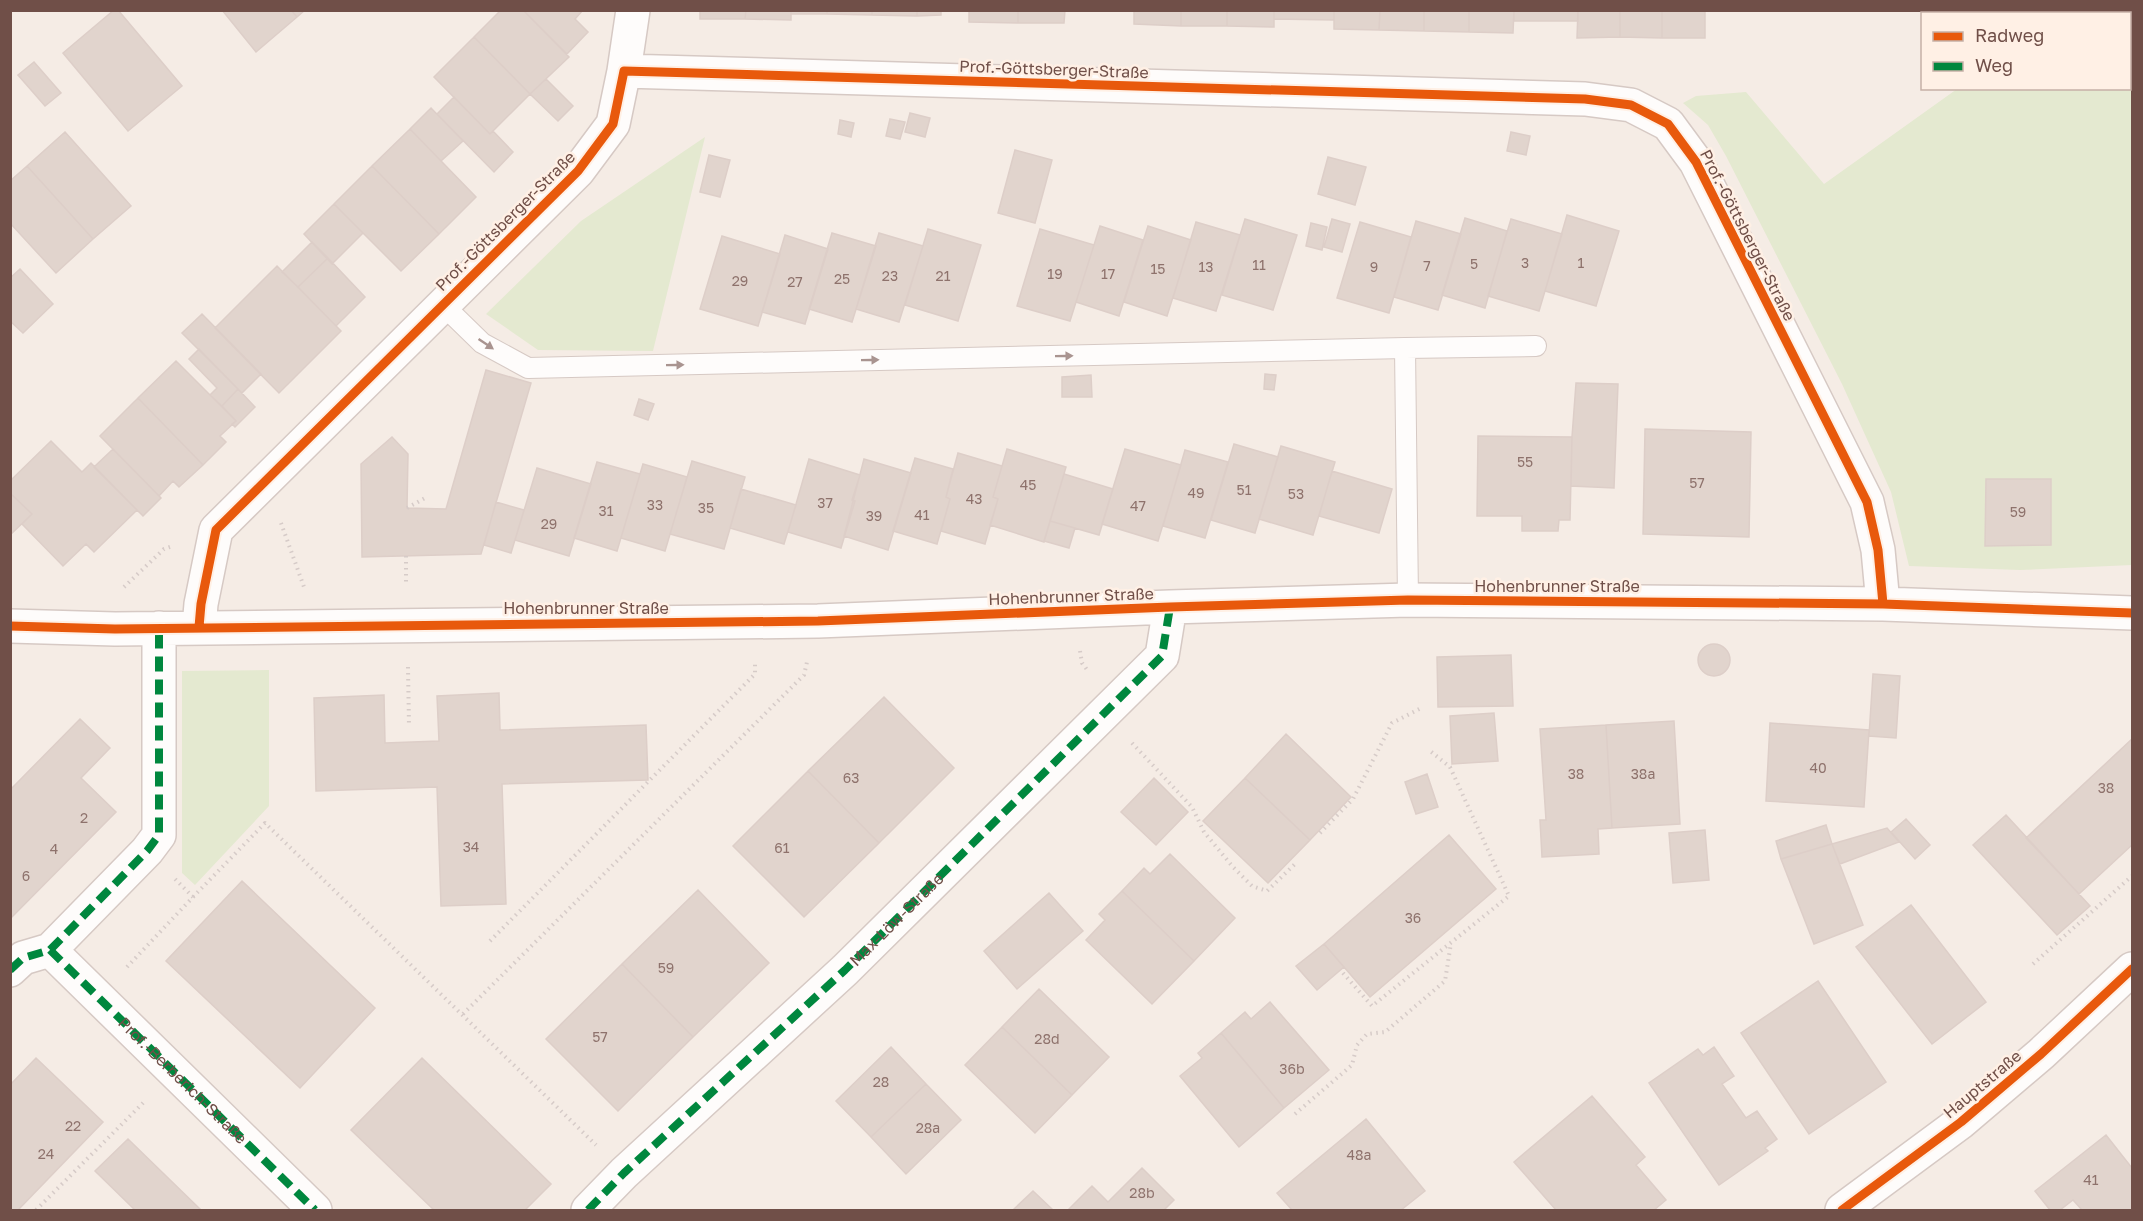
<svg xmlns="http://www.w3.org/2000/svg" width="2143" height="1221" font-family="'Golos Text',sans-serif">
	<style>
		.green { fill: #e4e9d0 }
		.building { fill: #e1d4cd; stroke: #ddcec8; stroke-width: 1.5 }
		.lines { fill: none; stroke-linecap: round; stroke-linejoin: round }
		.service-casing { stroke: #d6c9c4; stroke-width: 22 }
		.minor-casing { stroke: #d6c9c4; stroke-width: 36 }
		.tertiary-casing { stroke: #d6c9c4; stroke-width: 36 }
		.path { stroke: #d6cbc8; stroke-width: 4; stroke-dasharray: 1.5 4.5; stroke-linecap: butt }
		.service { stroke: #fefcfb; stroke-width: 20 }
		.minor { stroke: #fefcfb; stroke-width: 33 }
		.tertiary { stroke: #fefcfb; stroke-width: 33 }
		.quiet { stroke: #00873e; stroke-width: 8; stroke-dasharray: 15 8; stroke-linecap: butt }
		.cycleway-casing { stroke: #fff0e5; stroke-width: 13 }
		.cycleway { stroke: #e8590c; stroke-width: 9 }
		.oneway { fill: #a99490 }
		.labels { text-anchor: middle; stroke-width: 5; stroke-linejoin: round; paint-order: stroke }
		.number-label { font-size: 14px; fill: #8e726c }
		.street-label { font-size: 16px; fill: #704f48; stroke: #fff0e5 }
	</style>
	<rect width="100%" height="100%" fill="#f5ece5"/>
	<path class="green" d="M2066,10L2132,11V565L2020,570L1909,566L1891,492L1842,384L1726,156L1708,125L1683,103L1696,96L1746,92L1824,184L1957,89L2130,88V14L2062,13Z
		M705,137L653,351L538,350L486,314L581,221Z
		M269,670V806L195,885L182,873V671Z"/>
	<path class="building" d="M114,10H118L182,86L128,131L63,53Z
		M222,10H291L297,17L256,52Z
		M291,10H305L297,17Z
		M501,10H523L569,57L530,94L474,37Z
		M523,10H583L575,19L588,32L567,54Z
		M700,10H746L745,19H700Z
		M746,10H791V20L745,19Z
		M791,10H827V14H791Z
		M827,10H872V15L827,14Z
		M872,10H917V16L872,15Z
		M917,10H941V15L917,16Z
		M969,10H1018V23L969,22Z
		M1018,10H1065L1064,23H1018Z
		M1134,10H1181V26L1134,24Z
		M1181,10H1227V26H1181Z
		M1227,10H1274V27L1227,26Z
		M1274,10H1334V20L1274,19Z
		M1334,10H1380L1379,30L1334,29Z
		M1380,10H1424V31L1379,30Z
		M1424,10H1469V32L1424,31Z
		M1469,10H1514L1513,33L1469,32Z
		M1514,10H1578V21H1514Z
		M1578,10H1620V37L1577,38Z
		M1620,10H1662V38L1620,37Z
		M1662,10H1705V38H1662Z
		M474,37L530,94L490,134L434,77Z
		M34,62L61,93L45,106L18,75Z
		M546,79L573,106L558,121L530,94Z
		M454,97L490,134L493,131L513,152L494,172L437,114Z
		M431,108L463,141L441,161L410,129Z
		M910,113L930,118L925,137L905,132Z
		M890,119L905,122L900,139L886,136Z
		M840,120L854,123L851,137L838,134Z
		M410,129L476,197L439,234L372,166Z
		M65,132L131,206L93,239L27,166Z
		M1511,132L1530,136L1526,155L1507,151Z
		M1015,150L1052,160L1035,223L998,213Z
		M709,155L730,160L720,197L700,192Z
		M1328,157L1366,167L1355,205L1318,194Z
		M27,166L93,239L56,273L10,223V181Z
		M372,166L439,234L401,271L334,204Z
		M334,204L363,233L332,264L304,234Z
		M1567,215L1619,231L1596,306L1545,291Z
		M1465,218L1507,231L1485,308L1442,295Z
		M1245,219L1297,235L1273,310L1222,295Z
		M1332,219L1350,224L1342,252L1324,247Z
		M1511,219L1562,234L1539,311L1488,296Z
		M1416,221L1461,234L1438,310L1394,297Z
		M1196,222L1240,235L1216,311L1173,298Z
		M1360,222L1411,237L1389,313L1337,298Z
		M1311,223L1327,227L1322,250L1306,246Z
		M1100,226L1143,240L1119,316L1076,302Z
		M1148,226L1191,240L1167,316L1124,302Z
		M928,229L981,245L958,321L905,305Z
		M1040,229L1094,245L1070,321L1017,306Z
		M832,233L876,246L852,322L809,309Z
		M879,233L923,246L899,322L856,309Z
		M785,235L828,249L805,324L762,312Z
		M722,236L780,254L758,326L700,309Z
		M312,242L328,258L298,287L282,272Z
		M328,258L365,297L336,326L298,287Z
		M277,266L341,331L279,393L215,328Z
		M20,269L53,304L23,333L10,321V278Z
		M202,314L261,374L242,393L182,333Z
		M199,349L238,389L222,406L210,395L217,388L189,359Z
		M176,361L236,421L220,436L226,442L203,465L138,398Z
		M486,370L531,383L481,554L362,557L361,464L392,437L408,454L407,508L446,509Z
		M1265,374L1276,375L1274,390L1264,389Z
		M1091,375L1092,397H1062V377Z
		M1576,383L1618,384L1614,488L1571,486L1572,437Z
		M238,389L255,407L235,427L232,424L236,421L222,406Z
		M138,398L203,465L179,487L173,481L159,496L100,436Z
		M639,399L654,404L648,420L634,415Z
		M1645,429L1751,432L1749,537L1643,534Z
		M1478,436L1572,437L1570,520H1559L1558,531H1522V516H1477Z
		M51,441L82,472L91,463L137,510L94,552L86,544L63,566L22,524L32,514L10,493V481Z
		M1234,444L1278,457L1255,533L1211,520Z
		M1281,446L1335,462L1313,535L1259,519Z
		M113,449L161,498L143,516L94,467Z
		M1007,449L1066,467L1044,542L990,525L998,499L993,497Z
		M1125,449L1181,465L1158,541L1102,524Z
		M1185,450L1228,462L1205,538L1163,526Z
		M958,453L1002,466L993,497L998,499L985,544L941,531L950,499L946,497Z
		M915,458L953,469L946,497L950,499L937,544L893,531Z
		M809,459L860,475L852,500L855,501L841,548L788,532Z
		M864,459L911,473L888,550L844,536Z
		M692,461L745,477L724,549L670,534Z
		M597,462L640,474L617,551L574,538Z
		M643,464L687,477L665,551L621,538Z
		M537,468L591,484L569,556L515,540Z
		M1332,471L1392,489L1379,533L1319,516Z
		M1064,474L1113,489L1099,535L1050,521Z
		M1986,479H2051V545L1985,546Z
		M741,489L796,505L784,544L730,528Z
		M10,493L32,514L10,535Z
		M496,502L524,510L511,553L484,545Z
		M1050,521L1075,528L1069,548L1044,541Z
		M1698 660a16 16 0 1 1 32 0a16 16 0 1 1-32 0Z
		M1511,655L1513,706L1438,707L1437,657Z
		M1873,674L1900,676L1896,738L1869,736Z
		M499,693L500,730L646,725L648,780L502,784L506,904L441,906L437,787L316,791L314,698L384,695L385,743L439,741L437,696Z
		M884,697L954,768L879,843L808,771Z
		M1494,713L1498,761L1452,764L1450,716Z
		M80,719L110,748L81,778L116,812L10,919V790Z
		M1674,721L1680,824L1612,828L1606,725Z
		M1770,723L1869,730L1864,807L1766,801Z
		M1606,725L1612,828L1598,829L1599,854L1542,857L1540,820H1546L1540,729Z
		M1286,734L1351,797L1310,840L1245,778Z
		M2132,739V845L2079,894L2026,838Z
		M808,771L879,843L804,917L733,846Z
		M1427,774L1438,807L1416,814L1405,782Z
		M1154,778L1188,812L1156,845L1121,812Z
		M1245,778L1310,840L1268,883L1203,821Z
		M2006,815L2090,906L2057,935L1973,845Z
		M1906,819L1930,845L1915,859L1891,832Z
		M1826,825L1832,844L1781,859L1776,841Z
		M1887,828L1899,842L1840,864L1832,844Z
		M1705,830L1709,880L1673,883L1669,833Z
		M1449,835L1496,889L1370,997L1324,944Z
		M1832,844L1863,925L1814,944L1781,859Z
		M1170,854L1235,918L1194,961L1122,891L1144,868L1150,874Z
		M242,881L375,1008L300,1088L166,961Z
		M698,890L769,963L693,1037L622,964Z
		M1122,891L1194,961L1152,1004L1086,940L1105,920L1099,914Z
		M1049,893L1083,931L1017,989L984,951Z
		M1911,905L1986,1002L1932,1044L1856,947Z
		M1324,944L1344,967L1317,990L1296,966Z
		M622,964L693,1037L618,1111L546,1039Z
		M1818,981L1886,1082L1809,1134L1741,1033Z
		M1039,989L1109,1057L1072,1095L1002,1027Z
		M1270,1002L1329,1070L1284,1108L1221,1033L1245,1012L1251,1019Z
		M1002,1027L1072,1095L1035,1133L965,1065Z
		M1221,1033L1284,1108L1239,1147L1180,1076L1202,1058L1198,1053Z
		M891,1047L926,1084L871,1137L836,1101Z
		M1714,1047L1734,1076L1722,1084L1746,1118L1757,1111L1777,1139L1765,1148L1768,1151L1719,1185L1649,1083L1698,1049L1703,1055Z
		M36,1058L103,1122L18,1210H10V1085Z
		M422,1058L551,1184L525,1210H434L351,1130Z
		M926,1084L961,1120L906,1174L871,1137Z
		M1592,1096L1645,1157L1636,1165L1666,1200L1654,1210H1556L1514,1162Z
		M1366,1119L1425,1191L1401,1210H1292L1277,1193Z
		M2106,1135L2132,1168V1210H2082L2073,1200L2060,1210H2050L2035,1191Z
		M128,1139L201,1210H135L95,1171Z
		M1142,1168L1174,1200L1164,1210H1068L1092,1186L1108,1202Z
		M1033,1191L1053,1210H1013Z"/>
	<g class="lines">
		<g class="service-casing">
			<path id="service" d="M443,305L482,343L528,368L1405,348L1408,600
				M1405,348L1536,346"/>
		</g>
		<g class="minor-casing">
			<path id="minor" d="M624,71L633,10
				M10,626L115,629L818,621L1170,607L1408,600L1883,604L2132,613
				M199,627L201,604L216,530L578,171L613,124L624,71L1585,99L1631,105L1668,124L1696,162L1867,502L1878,550L1883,604
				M50,950L315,1210
				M10,970L23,958L50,950L147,851L159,835V628
				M588,1210L624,1173L845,970L1162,656L1170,607"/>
		</g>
		<g class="tertiary-casing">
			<path id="tertiary" d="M1842,1210L1961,1122L2041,1054L2132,969"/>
		</g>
		<path class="path" d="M407,508L425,498
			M281,523L304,587
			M406,556V585
			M124,587L164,549L170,547
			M1080,651L1082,663L1088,671
			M408,667L409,726
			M1132,743L1192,807L1204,832L1233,867L1252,886L1267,891L1296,863
			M1320,833L1353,799L1392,723L1423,707
			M193,897L265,823L596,1145
			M490,941L755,674V664
			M2033,964L2132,876
			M127,967L193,897L175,879
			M1343,973L1372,1006L1509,896L1450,767L1429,750
			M463,1014L804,675L807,662
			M1295,1114L1352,1065L1357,1045L1367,1034L1385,1032L1445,981L1451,943
			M36,1210L146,1100"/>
		<use href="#service" class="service"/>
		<use href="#minor" class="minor"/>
		<use href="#tertiary" class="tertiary"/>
		<g class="quiet">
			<path id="s1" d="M50,950L315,1210"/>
			<path d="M10,970L23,958L50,950L147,851L159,835V628"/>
			<path id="s2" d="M588,1210L624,1173L845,970L1162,656L1170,607"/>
		</g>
		<g class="cycleway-casing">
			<path id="cycleway" d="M10,626L115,629L818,621L1170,607L1408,600L1883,604L2132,613
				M199,627L201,604L216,530L578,171L613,124L624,71L1585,99L1631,105L1668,124L1696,162L1867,502L1878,550L1883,604
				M1842,1210L1961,1122L2041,1054L2132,969"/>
		</g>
		<use href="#cycleway" class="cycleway"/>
	</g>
	<defs><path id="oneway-solid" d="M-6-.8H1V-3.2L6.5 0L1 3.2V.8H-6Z" transform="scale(1.5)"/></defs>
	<g class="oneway">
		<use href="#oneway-solid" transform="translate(486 344) rotate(34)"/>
		<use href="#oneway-solid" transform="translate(1064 356) rotate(-1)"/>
		<use href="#oneway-solid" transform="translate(870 360) rotate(-1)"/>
		<use href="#oneway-solid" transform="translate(675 365) rotate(-1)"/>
	</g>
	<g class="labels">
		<g class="number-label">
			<text x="1525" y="268">3</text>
			<text x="1581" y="268">1</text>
			<text x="1474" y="269">5</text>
			<text x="1259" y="270">11</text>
			<text x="1427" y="271">7</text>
			<text x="1206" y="272">13</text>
			<text x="1374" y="272">9</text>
			<text x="1158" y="274">15</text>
			<text x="1055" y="279">19</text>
			<text x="1108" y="279">17</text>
			<text x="890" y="281">23</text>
			<text x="943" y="281">21</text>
			<text x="842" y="284">25</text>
			<text x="740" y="286">29</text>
			<text x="795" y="287">27</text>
			<text x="1525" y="467">55</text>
			<text x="1697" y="488">57</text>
			<text x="1028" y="490">45</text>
			<text x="1244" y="495">51</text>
			<text x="1196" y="498">49</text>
			<text x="1296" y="499">53</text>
			<text x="974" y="504">43</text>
			<text x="825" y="508">37</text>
			<text x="655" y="510">33</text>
			<text x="1138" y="511">47</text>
			<text x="706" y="513">35</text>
			<text x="606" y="516">31</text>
			<text x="2018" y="517">59</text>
			<text x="922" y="520">41</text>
			<text x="874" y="521">39</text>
			<text x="549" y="529">29</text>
			<text x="1818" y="773">40</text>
			<text x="1576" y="779">38</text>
			<text x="1643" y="779">38a</text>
			<text x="851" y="783">63</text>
			<text x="2106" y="793">38</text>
			<text x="84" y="823">2</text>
			<text x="471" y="852">34</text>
			<text x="782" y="853">61</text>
			<text x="54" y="854">4</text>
			<text x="26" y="881">6</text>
			<text x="1413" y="923">36</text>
			<text x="666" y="973">59</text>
			<text x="600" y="1042">57</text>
			<text x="1047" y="1044">28d</text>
			<text x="1292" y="1074">36b</text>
			<text x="881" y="1087">28</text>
			<text x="73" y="1131">22</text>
			<text x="928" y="1133">28a</text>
			<text x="46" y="1159">24</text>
			<text x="1359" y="1160">48a</text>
			<text x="2091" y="1185">41</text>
			<text x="1142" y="1198">28b</text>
		</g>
		<g class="street-label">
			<text transform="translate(1054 69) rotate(2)" y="6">Prof.-Göttsberger-Straße</text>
			<text transform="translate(505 221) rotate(-45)" y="6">Prof.-Göttsberger-Straße</text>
			<text transform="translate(1748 235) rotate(63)" y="6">Prof.-Göttsberger-Straße</text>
			<text x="1557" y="592">Hohenbrunner Straße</text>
			<text transform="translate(1071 596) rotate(-2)" y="6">Hohenbrunner Straße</text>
			<text x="586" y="614">Hohenbrunner Straße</text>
			<text dy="6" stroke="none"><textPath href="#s2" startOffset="424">Max-Löw-Straße</textPath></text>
			<text dy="6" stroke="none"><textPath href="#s1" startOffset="186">Prof.-Berberich-Straße</textPath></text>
			<text transform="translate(1982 1084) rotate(-40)" y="6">Hauptstraße</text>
		</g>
	</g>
	<rect width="2143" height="1221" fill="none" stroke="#704f48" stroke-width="24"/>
	<rect x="1921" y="12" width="210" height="78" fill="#fff0e5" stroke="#c6b0a6" stroke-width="1.5"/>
	<rect x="1933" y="32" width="30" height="9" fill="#e8590c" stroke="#c6b0a6" stroke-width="1.5"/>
	<text x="1975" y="42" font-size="18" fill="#704f48">Radweg</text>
	<rect x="1933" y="62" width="30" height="9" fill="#00873e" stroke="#c6b0a6" stroke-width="1.5"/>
	<text x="1975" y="72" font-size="18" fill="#704f48">Weg</text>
</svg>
